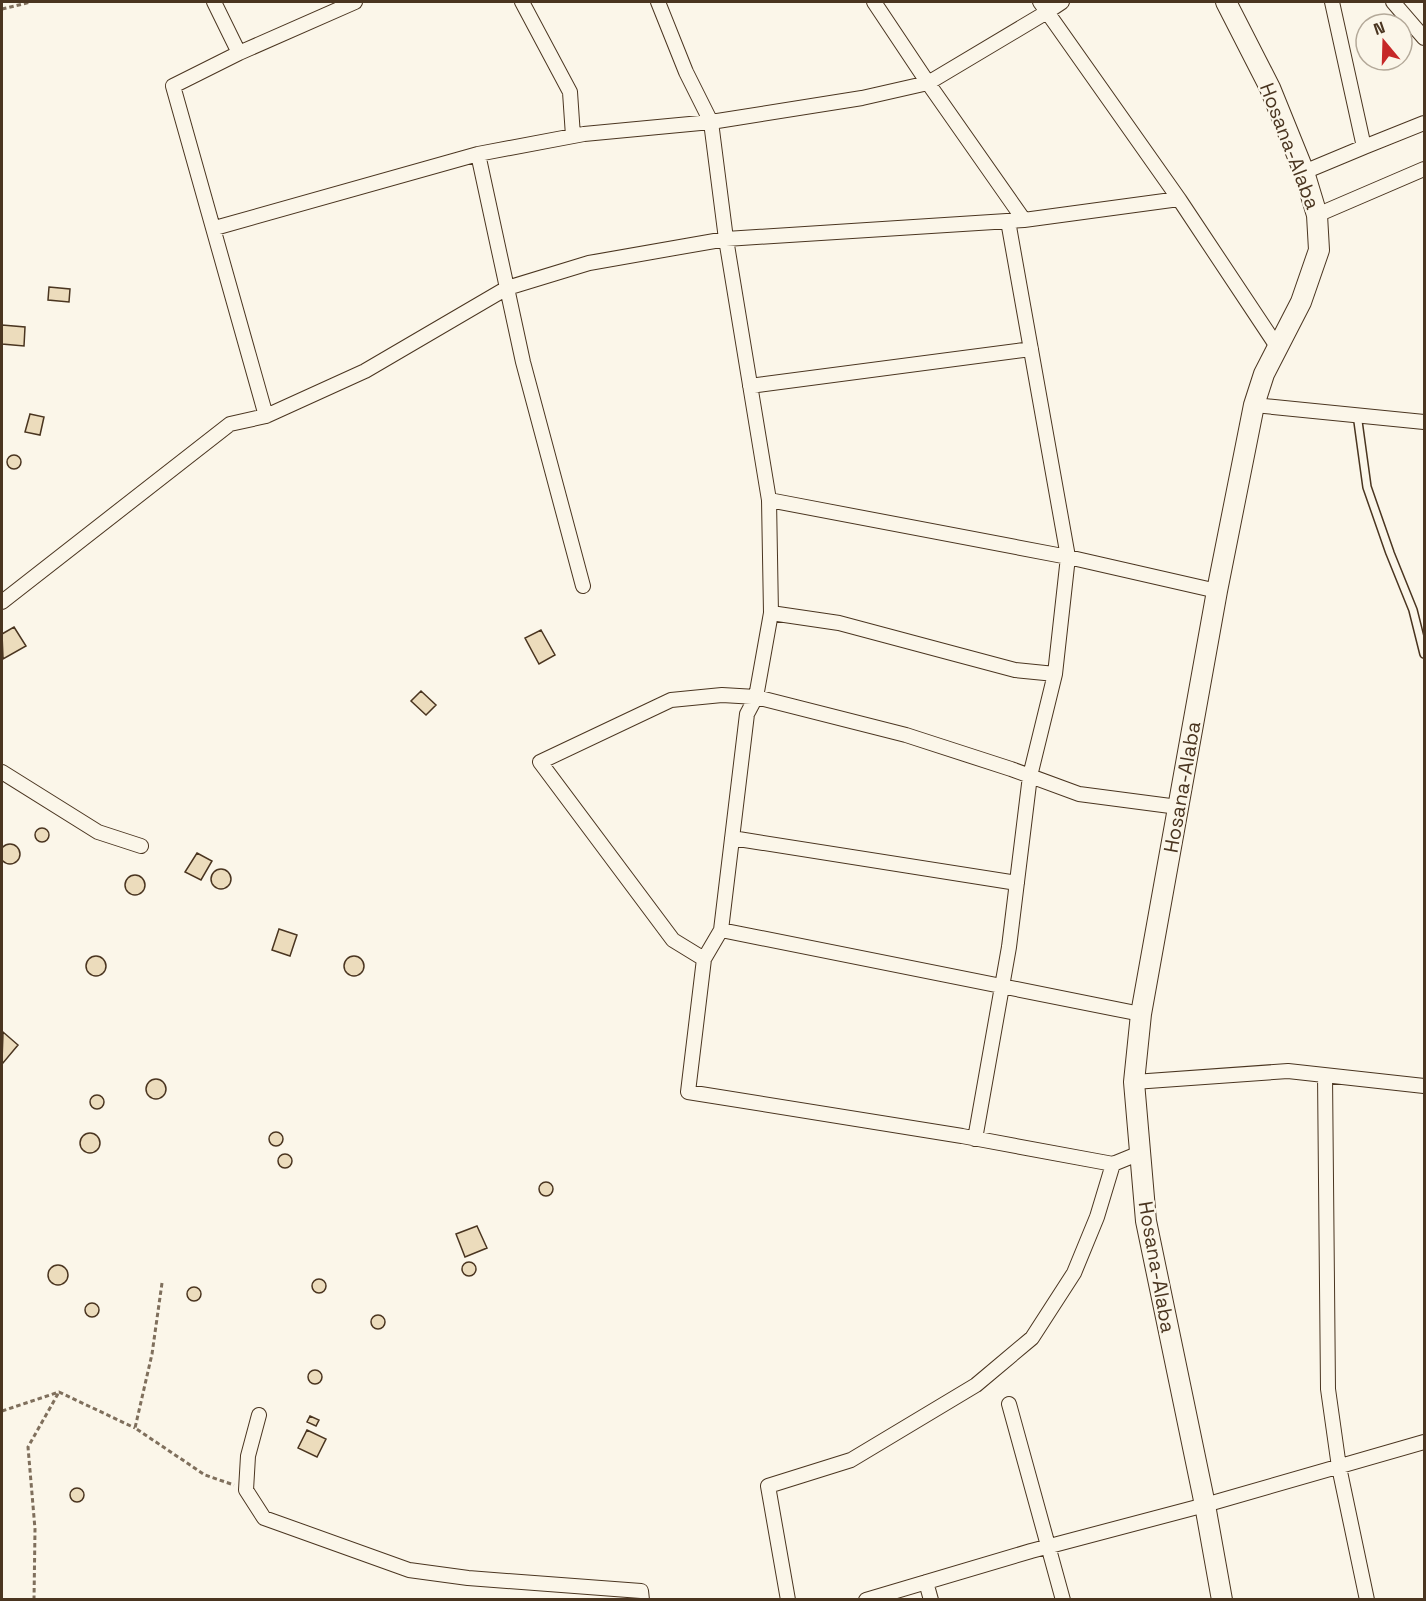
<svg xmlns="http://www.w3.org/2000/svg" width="1426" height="1601" font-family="'Space Grotesk',sans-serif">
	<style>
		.building { fill: #ecdcbc; stroke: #4a3520; stroke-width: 1.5 }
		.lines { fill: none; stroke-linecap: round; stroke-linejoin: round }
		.service-casing { stroke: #4a3520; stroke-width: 10 }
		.minor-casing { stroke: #4a3520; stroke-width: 16 }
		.secondary-casing { stroke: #4a3520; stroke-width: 22 }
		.path { stroke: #7f6f5c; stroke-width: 3; stroke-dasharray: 4.5 3; stroke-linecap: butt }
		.service { stroke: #fbf6e9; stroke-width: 7 }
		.minor { stroke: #fbf6e9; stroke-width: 14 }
		.secondary { stroke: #fbf6e9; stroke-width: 20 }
		.labels { text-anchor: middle; stroke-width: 4.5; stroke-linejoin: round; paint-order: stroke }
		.street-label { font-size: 20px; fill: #4a3520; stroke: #fbf6e9 }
	</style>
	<rect width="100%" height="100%" fill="#fbf6e9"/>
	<path class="building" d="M49,287L70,289L69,302L48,300Z
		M2,325L25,327L24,346L2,344Z
		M30,414L44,417L40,435L25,432Z
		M7 462a7 7 0 1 1 14 0a7 7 0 1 1-14 0Z
		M14,627L26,646L3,659L2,634Z
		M541,630L555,655L539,664L525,638Z
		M421,691L436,705L426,715L411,701Z
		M35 835a7 7 0 1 1 14 0a7 7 0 1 1-14 0Z
		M0 854a10 10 0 1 1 20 0a10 10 0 1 1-20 0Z
		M197,853L212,861L201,880L185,872Z
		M211 879a10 10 0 1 1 20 0a10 10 0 1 1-20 0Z
		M125 885a10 10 0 1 1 20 0a10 10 0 1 1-20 0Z
		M279,929L297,935L290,956L272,950Z
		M86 966a10 10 0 1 1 20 0a10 10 0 1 1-20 0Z
		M344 966a10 10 0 1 1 20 0a10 10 0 1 1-20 0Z
		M3,1032L18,1045L3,1063L2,1061Z
		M146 1089a10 10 0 1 1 20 0a10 10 0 1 1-20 0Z
		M90 1102a7 7 0 1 1 14 0a7 7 0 1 1-14 0Z
		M269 1139a7 7 0 1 1 14 0a7 7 0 1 1-14 0Z
		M80 1143a10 10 0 1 1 20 0a10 10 0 1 1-20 0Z
		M278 1161a7 7 0 1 1 14 0a7 7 0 1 1-14 0Z
		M539 1189a7 7 0 1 1 14 0a7 7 0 1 1-14 0Z
		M477,1226L487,1248L465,1257L456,1234Z
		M462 1269a7 7 0 1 1 14 0a7 7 0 1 1-14 0Z
		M48 1275a10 10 0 1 1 20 0a10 10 0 1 1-20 0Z
		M312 1286a7 7 0 1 1 14 0a7 7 0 1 1-14 0Z
		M187 1294a7 7 0 1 1 14 0a7 7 0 1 1-14 0Z
		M85 1310a7 7 0 1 1 14 0a7 7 0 1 1-14 0Z
		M371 1322a7 7 0 1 1 14 0a7 7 0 1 1-14 0Z
		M308 1377a7 7 0 1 1 14 0a7 7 0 1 1-14 0Z
		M310,1416L319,1420L316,1426L307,1422Z
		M307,1430L326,1439L317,1457L298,1448Z
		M70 1495a7 7 0 1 1 14 0a7 7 0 1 1-14 0Z"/>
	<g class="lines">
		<g class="service-casing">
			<path id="service" d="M1357,414L1367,487L1390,553L1413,610L1424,654"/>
		</g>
		<g class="minor-casing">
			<path id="minor" d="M214,2L239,53
				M522,2L570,92L573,136
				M658,2L686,72L711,122L726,239L769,500L771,613L756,697L747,714L721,930L704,959L688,1092L962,1136L1113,1164
				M874,2L928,83L1024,220
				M1040,2L1179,199L1278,348
				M1393,2L1424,38
				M1364,147L1424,123
				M478,154L523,362L583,586
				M1304,172L1364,147L1332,2
				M1317,215L1424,169
				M215,228L478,154L584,134L711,122L862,98L928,83L1047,12L1062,2
				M750,386L1031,349
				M1254,405L1424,422
				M266,416L173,86L239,53L355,2
				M769,500L1068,557L1217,591
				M2,602L230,424L266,416L365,371L507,288L589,263L726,239L1024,220L1179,199
				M771,613L839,623L1015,670L1055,674
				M2,772L98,832L141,846
				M732,838L1017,883
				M721,930L1141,1014
				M704,959L673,940L540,762L671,700L722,695L756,697L906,735L1011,769L1079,794L1178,807
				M1325,1075L1328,1389L1339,1467L1367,1600
				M1134,1082L1288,1071L1424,1086
				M975,1139L1009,947L1030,776L1055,674L1068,557L1008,221
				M1009,1404L1063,1600
				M259,1415L248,1456L246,1490L264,1518L409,1570L468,1578L641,1591L642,1600
				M926,1582L931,1600
				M788,1600L768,1486L851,1460L976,1385L1032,1338L1074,1273L1097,1217L1113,1164L1140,1153
				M866,1600L1031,1551L1205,1505L1424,1442"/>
		</g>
		<g class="secondary-casing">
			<path id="secondary" d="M1222,1600L1205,1505L1146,1221L1134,1082L1141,1014L1217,591L1254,405L1264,374L1301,302L1319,250L1317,215L1304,172L1270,88L1226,2"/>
		</g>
		<path class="path" d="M2,9L31,2
			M162,1283L152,1354L135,1428L205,1475L234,1485
			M2,1411L59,1392L135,1428
			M34,1600L35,1529L28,1447L59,1392"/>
		<use href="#service" class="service"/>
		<use href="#minor" class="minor"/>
		<use href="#secondary" class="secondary"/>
	</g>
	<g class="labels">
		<g class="street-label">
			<text transform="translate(1290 146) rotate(69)" y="7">Hosana-Alaba</text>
			<text transform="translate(1182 787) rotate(-80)" y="7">Hosana-Alaba</text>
			<text transform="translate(1157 1267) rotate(80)" y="7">Hosana-Alaba</text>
		</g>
	</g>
	<rect width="1426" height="1601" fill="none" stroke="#4a3520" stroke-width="6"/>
	<g transform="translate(1384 42) rotate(341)"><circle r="28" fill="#fbf6e9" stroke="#b4a999" stroke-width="1.5"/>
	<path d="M0-4.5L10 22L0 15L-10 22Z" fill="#c62828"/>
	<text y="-9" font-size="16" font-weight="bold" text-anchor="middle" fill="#4a3520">N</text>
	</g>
</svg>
